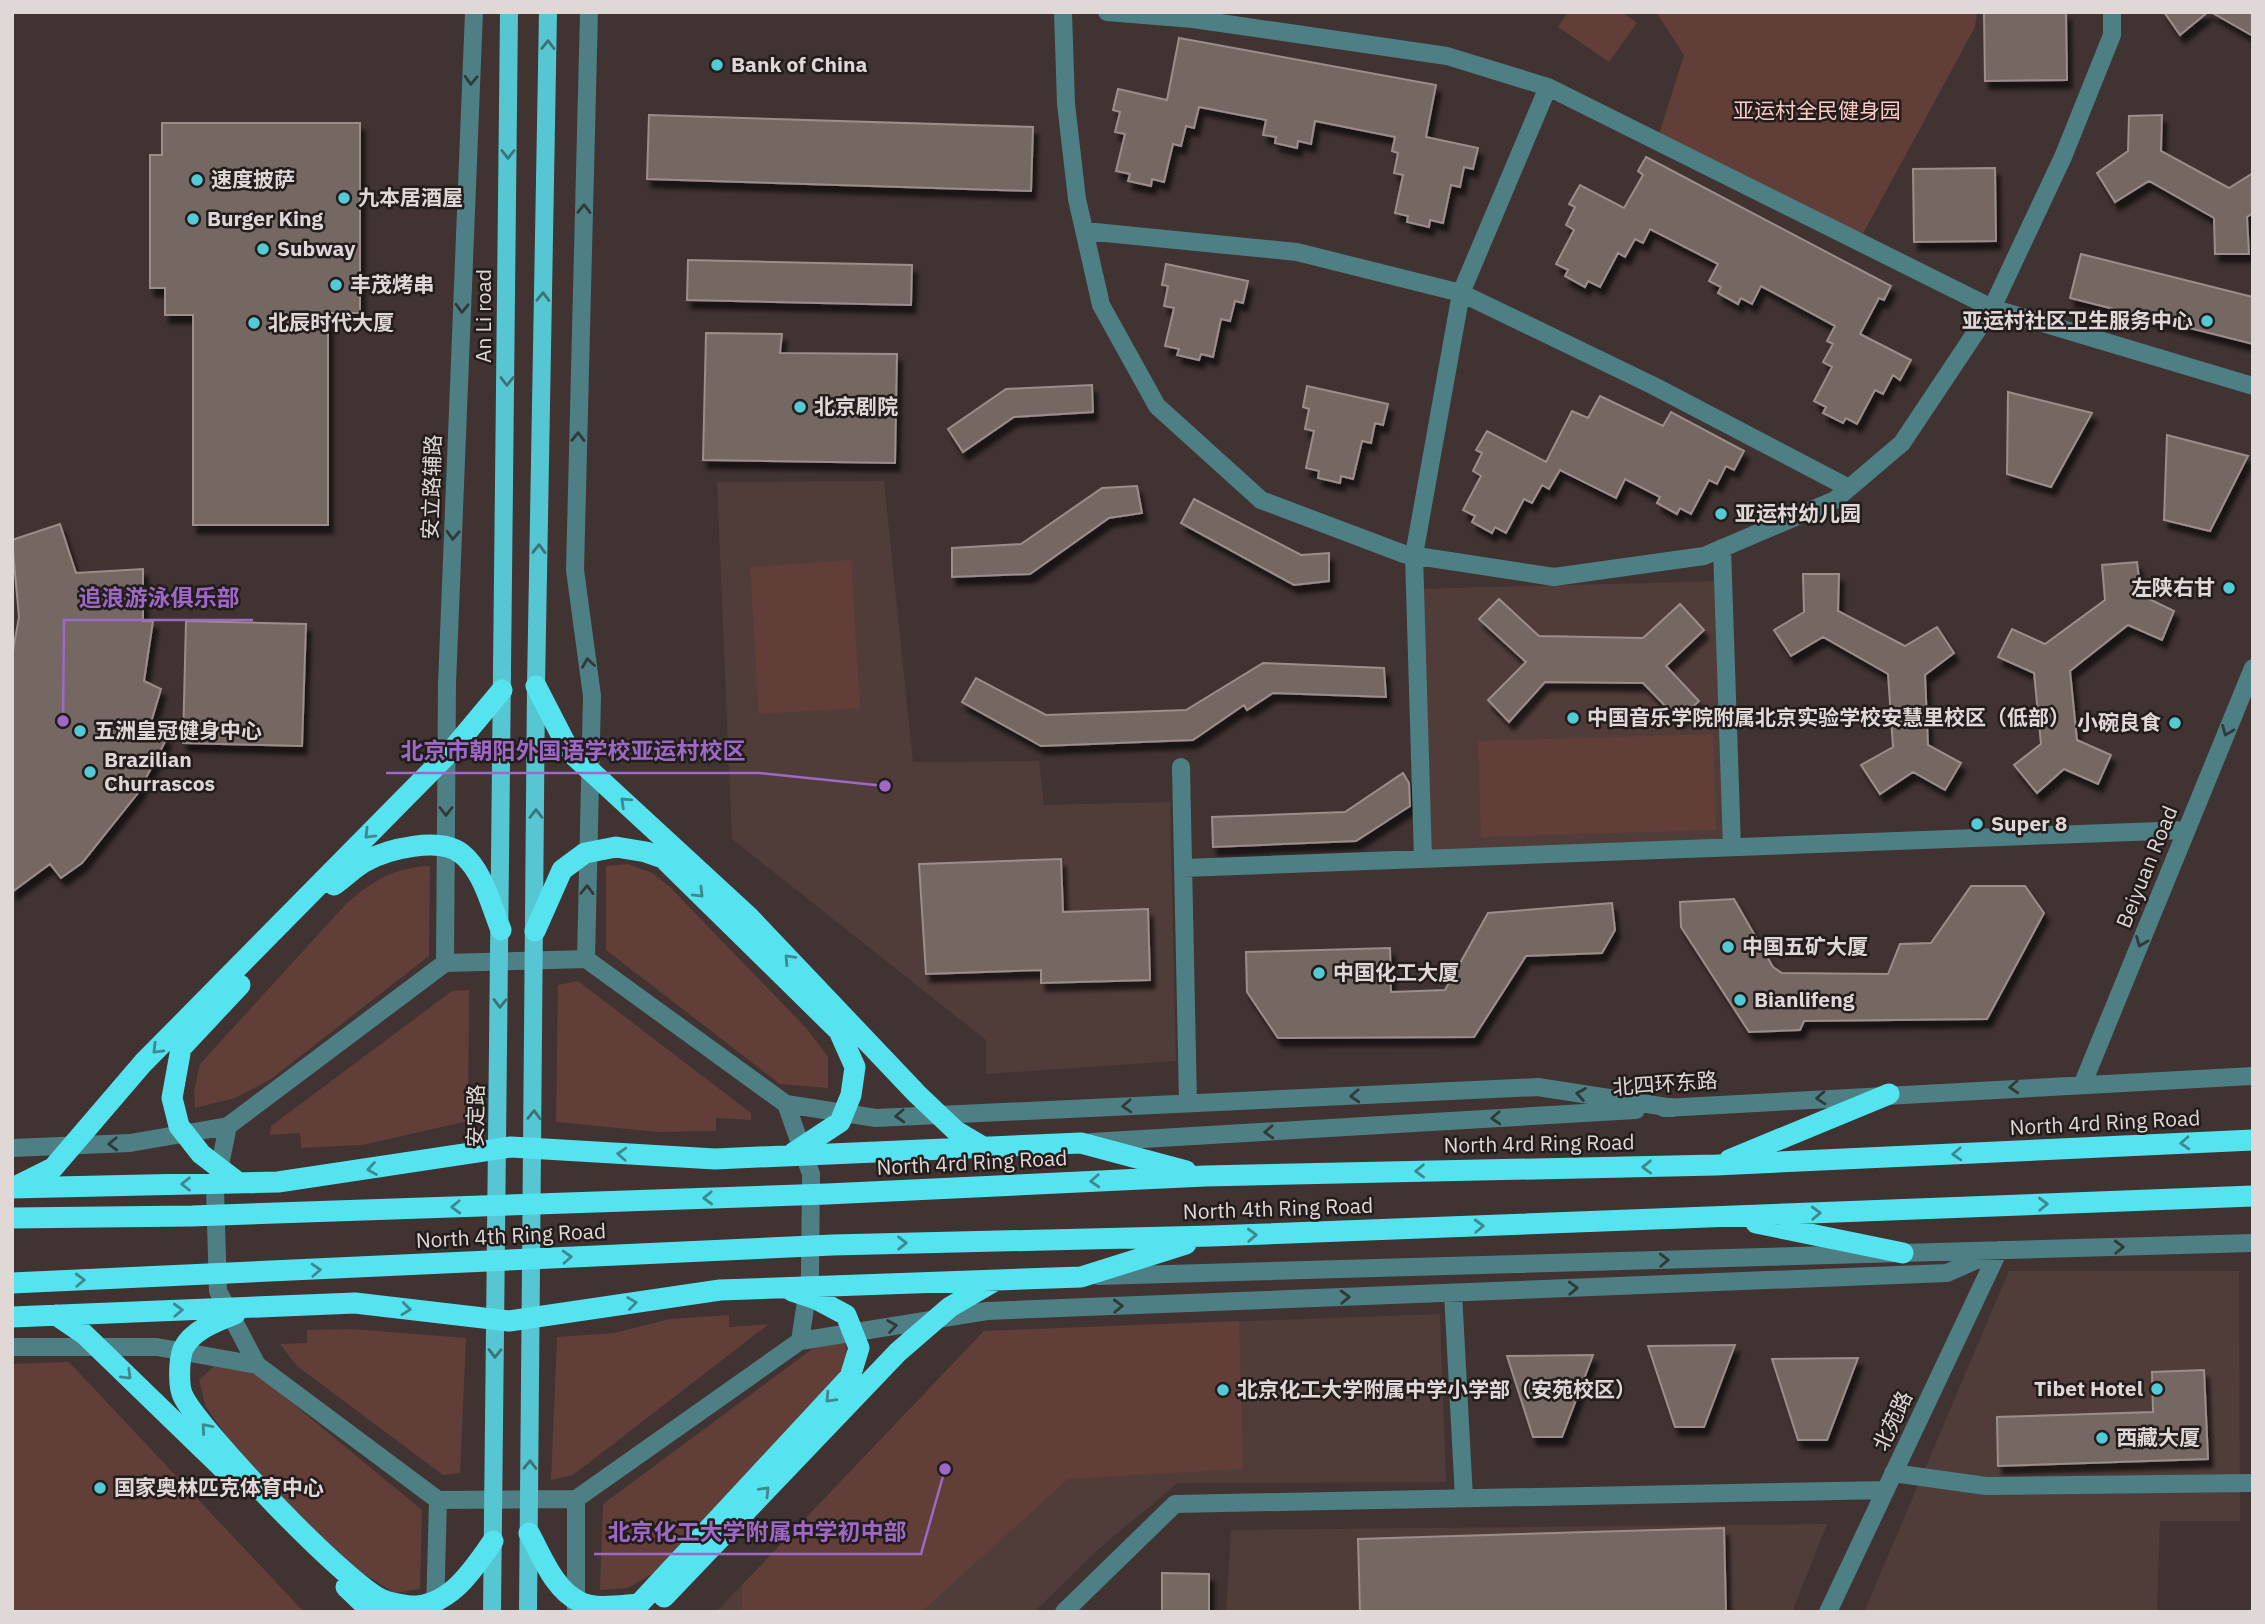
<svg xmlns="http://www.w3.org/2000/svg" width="2265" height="1624" font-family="'IBM Plex Sans','Noto Sans SC',sans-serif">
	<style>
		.built { fill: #503d3a }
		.green { fill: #623e39 }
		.building { fill: #756764; stroke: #9c8d8a; stroke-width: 2; filter: url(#shadow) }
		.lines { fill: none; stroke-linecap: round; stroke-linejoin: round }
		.minor { stroke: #4d7f84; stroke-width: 18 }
		.major { stroke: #56c7d2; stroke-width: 18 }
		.highway { stroke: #55e3f0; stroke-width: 21 }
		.oneway { stroke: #3c7276 }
		.oneway2 { stroke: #2f3a3a }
		.oneway3 { stroke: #3e8990 }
		.poi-dot { fill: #52cbd7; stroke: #221c1b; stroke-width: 2.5 }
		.labels { text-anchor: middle; stroke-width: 5; stroke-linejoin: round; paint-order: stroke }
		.poi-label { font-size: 21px; font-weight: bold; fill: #e0d8d6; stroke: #221c1b; text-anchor: start }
		.park-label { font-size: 21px; fill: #facbc4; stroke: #221c1b }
		.street-label { font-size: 21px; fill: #e0d8d6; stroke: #221c1b }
		.leader { fill: none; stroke: #9e68c7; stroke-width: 2.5 }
		.callout-dot { fill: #9e68c7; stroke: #221c1b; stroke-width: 2.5 }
		.callout-label { font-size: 23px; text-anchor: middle; font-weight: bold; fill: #9e68c7; stroke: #221c1b; stroke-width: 5; stroke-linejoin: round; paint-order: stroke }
	</style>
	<defs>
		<filter id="shadow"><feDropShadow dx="4.5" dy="8" stdDeviation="2" flood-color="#0009"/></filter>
	</defs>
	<rect width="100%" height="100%" fill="#403331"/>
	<path class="built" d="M884,481L913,762L1039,761L1044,805L1170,802L1176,1061L986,1074V1040L732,839L717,482Z
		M1723,581L1732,847L1423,859L1415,589Z
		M2009,1271H2239L2240,1521H2160L2157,1612H1864Z
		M1440,1314L1446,1482L1178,1483L1103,1545L1034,1612H716L984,1331Z
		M1827,1524L1792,1612H1226L1231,1530Z"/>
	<path class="green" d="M1568,12H1622L1637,23L1609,62L1558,27Z
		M1656,12H1977L1975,27L1859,241L1657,141L1684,55Z
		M851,560L860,708L759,714L750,567Z
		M1713,734L1716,830L1481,837L1478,741Z
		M628,864L652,873L670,887L807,1029L828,1057V1088L780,1084L606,950V866Z
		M430,866L429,956L271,1079L235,1098L195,1108L194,1092L200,1064L346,904C372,881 395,867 430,866Z
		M578,981L751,1113V1120L716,1118V1131L658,1132L556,1122L558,985Z
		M469,990L468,1121L362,1145L301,1148L300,1133L270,1135L271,1126L452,991Z
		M729,1315V1327L769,1324L573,1475L551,1480L557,1337L614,1333L670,1319Z
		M1239,1321L1243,1469L1068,1479L921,1612H742V1585L984,1331Z
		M352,1329L466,1338L460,1473L443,1475L297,1366L280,1344L307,1343V1330Z
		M844,1338L849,1364L664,1567L628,1588L600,1590L603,1504L823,1341Z
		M69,1362L304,1612H12V1364Z
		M214,1366L242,1368L263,1379L422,1510L420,1589L395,1593L341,1560L237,1451L206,1407L199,1380Z"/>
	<path class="building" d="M1984,12H2066L2067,80L1985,81Z
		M2164,12H2208L2180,35Z
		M2211,12H2253V36Z
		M1179,38L1436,85L1426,137L1478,148L1473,169L1464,167L1460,187L1451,185L1443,223L1430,220L1429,227L1407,222L1408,216L1395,213L1403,175L1394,173L1398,153L1392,151L1395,137L1315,121L1311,144L1298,141L1297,148L1275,143L1276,137L1263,135L1266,120L1199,107L1194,128L1186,126L1181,146L1173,144L1164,182L1152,179L1151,186L1128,181L1130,174L1116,171L1125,134L1115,132L1120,112L1113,110L1118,89L1167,100Z
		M649,115L1033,127L1031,191L647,179Z
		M2162,115L2161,151L2229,188L2253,173V213L2247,217L2249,254H2215L2214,218L2149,181L2115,202L2097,173L2128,151L2129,116Z
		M162,123H360V313H328V525H193V315H165V288H150V155H162Z
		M1646,157L1891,286L1884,300L1879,298L1860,334L1911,360L1900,380L1893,375L1883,394L1875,390L1857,424L1846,418L1843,423L1823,413L1826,407L1814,401L1832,367L1823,362L1833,344L1827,341L1835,326L1761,286L1752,304L1741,298L1738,304L1718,293L1721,287L1709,281L1718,264L1650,229L1643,243L1635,239L1625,257L1618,253L1600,287L1588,281L1585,287L1565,276L1568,270L1556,264L1574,230L1566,225L1575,207L1569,204L1580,185L1624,208L1643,175L1638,171Z
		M1995,168L1996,241L1914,242L1913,169Z
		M2081,254L2253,297V344L2070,298Z
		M688,260L912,265L911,305L687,300Z
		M1166,264L1248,281L1243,303L1235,301L1230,321L1221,319L1213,357L1201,354L1199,360L1177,355L1179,349L1165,346L1174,308L1164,306L1168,286L1162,285Z
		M706,333L782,334L780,353L897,354L895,463L703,460Z
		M1092,385L1093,412L1014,417L963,452L948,429L1006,389Z
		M1307,386L1388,404L1383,425L1375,423L1371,443L1362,441L1353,479L1341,476L1340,483L1318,478L1319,471L1306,468L1314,431L1305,429L1309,409L1303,407Z
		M2008,392L2092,413L2051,487L2007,474Z
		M1600,396L1663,426L1671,412L1744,451L1734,470L1726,466L1717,484L1709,480L1691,514L1680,508L1677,514L1657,503L1660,497L1625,479L1616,498L1560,470L1549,489L1542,485L1532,503L1524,499L1506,533L1495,527L1492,533L1472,522L1475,516L1463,510L1481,476L1473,471L1482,453L1476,450L1487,431L1546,462L1572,411L1588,418Z
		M2167,435L2248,456L2210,531L2164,520Z
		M1137,486L1142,513L1109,518L1030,574L952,577V548L1021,544L1102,488Z
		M1194,499L1301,555L1329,553V581L1294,585L1181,523Z
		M60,524L76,573L143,569V621H153L144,681L161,689L149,729L167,738L138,793L82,863L61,878L50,864L12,892V656L19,617L12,540Z
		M2137,562L2141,595L2174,611L2162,640L2128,625L2070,671L2077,740L2111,755L2098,784L2064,769L2037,793L2014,765L2041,744L2034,673L1998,657L2012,629L2045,644L2105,600L2102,565Z
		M1803,574H1839L1838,611L1905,646L1937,627L1954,653L1925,675L1928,745L1961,763L1945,790L1913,772L1880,794L1861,765L1893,747L1888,674L1823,637L1791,656L1774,630L1804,612Z
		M1499,599L1539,636L1643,638L1680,604L1704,630L1666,666L1699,701L1679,720L1643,683L1545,682L1509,722L1488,700L1526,662L1479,619Z
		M186,621L306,624L302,746L183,743Z
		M1263,663L1384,668L1386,697L1273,693L1247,710L1244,705L1193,740L1041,746L962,702L976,678L1046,715L1186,710Z
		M1403,773L1409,783L1410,806L1356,841L1213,847L1212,817L1345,812Z
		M1061,859L1063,912L1148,909L1150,980L1041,983V970L926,974L919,864Z
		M1971,886H2025L2044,913L1987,1019L1804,1021L1800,1030L1749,1032L1681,927L1680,902L1734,899L1773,967L1782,973L1888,974L1900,944L1931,943Z
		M1612,903L1615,930L1602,953L1526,956L1474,1037L1278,1038L1247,992L1246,952L1390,948L1391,992L1445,990L1488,913Z
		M1735,1345L1704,1427H1675L1648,1346Z
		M1593,1355L1562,1437H1533L1507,1356Z
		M1858,1358L1827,1440H1798L1772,1359Z
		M2204,1370L2208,1459L1998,1466L1997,1417L2153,1412L2152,1372Z
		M1724,1528L1726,1612H1360L1358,1539Z
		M1162,1573L1209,1574V1612H1162Z"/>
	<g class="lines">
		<path class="minor" d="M1063,12L1066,104L1077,199L1101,305L1157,406L1261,500L1404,554L1554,577L1704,556L1835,500L1902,443L1992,308L2063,157L2112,35V12
			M1107,12L1193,19L1447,56L1548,87L1992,308L2253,386
			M1085,231L1297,252L1461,293L1654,386L1849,488
			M1722,548L1732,847
			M1181,767L1188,1103
			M1423,859L1414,555L1461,293L1548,87
			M1184,868L2186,830
			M586,959L592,696L575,570L589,12
			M445,963L447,684L474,12
			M2083,1083L2253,668
			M786,1104L811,1174L810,1275L800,1341
			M1664,1108L2253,1076
			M228,1126L215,1189L218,1291L257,1365L438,1500L576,1499L800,1341L987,1311L1947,1273L1999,1250
			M1091,1142L1636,1110
			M12,1148L130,1143L228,1126L445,963L586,959L786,1104L876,1118L1538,1087L1673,1108
			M1098,1276L2253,1243
			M1453,1293L1464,1498
			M12,1347H157L257,1365
			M1893,1473L1986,1486L2253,1483
			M435,1612L438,1500
			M576,1612V1499
			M1064,1612L1175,1504L1886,1490
			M1828,1612L1999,1250"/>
		<path class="major" d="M492,1612L509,12
			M528,1612L536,686L548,12"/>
		<path class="highway" d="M536,686L570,752L749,917L917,1094L956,1131L983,1147
			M334,885C344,878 354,868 364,862C387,849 440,836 462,854C483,871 491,905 501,930
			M535,931L562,870L585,853L616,847L646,852L663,858L839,1031L855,1067L851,1095L840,1122L793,1153
			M1729,1160L1889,1094
			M239,1183L201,1154L179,1126L172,1098L181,1048L240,985
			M19,1185L53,1168L143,1063L451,751L502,690
			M12,1188L278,1182L511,1147L715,1159L1081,1143L1186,1171
			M12,1218L192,1216L827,1194L1205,1176L1716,1165L2253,1140
			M1756,1223L1903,1253
			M12,1283L833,1245L1211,1236L2253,1196
			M235,1314C217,1321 192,1330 183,1349C179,1360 178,1386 183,1396C199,1430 349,1587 383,1600C390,1603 402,1605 409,1606C449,1608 473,1570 493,1541
			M56,1315L84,1334L242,1487
			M12,1317L355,1303L509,1321L720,1290L1081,1277L1186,1244
			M529,1533C542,1556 554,1590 580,1602C595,1610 622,1605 639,1604L850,1377L859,1348L846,1315L816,1299L792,1291
			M346,1587L372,1612
			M664,1597L898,1352L950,1307L993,1282"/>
	</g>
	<defs><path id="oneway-chevron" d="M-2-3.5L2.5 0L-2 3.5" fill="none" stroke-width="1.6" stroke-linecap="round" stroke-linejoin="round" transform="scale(1.75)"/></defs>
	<g class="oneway">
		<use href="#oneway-chevron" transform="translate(548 45) rotate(-89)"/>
		<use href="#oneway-chevron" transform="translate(508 154) rotate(90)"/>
		<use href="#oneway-chevron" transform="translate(543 297) rotate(-89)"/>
		<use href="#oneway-chevron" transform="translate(507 381) rotate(90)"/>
		<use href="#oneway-chevron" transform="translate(539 549) rotate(-89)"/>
		<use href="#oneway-chevron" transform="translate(536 814) rotate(-90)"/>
		<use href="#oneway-chevron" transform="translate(500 1003) rotate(91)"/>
		<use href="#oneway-chevron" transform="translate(534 1115) rotate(-89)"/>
		<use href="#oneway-chevron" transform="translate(495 1353) rotate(91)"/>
		<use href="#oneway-chevron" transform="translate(530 1465) rotate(-89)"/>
	</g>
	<g class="oneway2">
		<use href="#oneway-chevron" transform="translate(471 80) rotate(92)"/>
		<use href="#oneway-chevron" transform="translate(584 209) rotate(-89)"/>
		<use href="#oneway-chevron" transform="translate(462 308) rotate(92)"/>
		<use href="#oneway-chevron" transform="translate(578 437) rotate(-89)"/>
		<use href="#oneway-chevron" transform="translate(453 535) rotate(92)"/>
		<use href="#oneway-chevron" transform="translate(588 663) rotate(-98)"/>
		<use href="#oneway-chevron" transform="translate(2227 731) rotate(112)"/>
		<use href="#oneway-chevron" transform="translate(446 811) rotate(90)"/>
		<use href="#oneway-chevron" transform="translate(587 890) rotate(-89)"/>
		<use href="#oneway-chevron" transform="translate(2141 942) rotate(112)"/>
		<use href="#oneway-chevron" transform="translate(2014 1087) rotate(177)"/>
		<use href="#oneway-chevron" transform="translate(1581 1094) rotate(-171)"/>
		<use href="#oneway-chevron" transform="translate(1355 1096) rotate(177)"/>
		<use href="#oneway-chevron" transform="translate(1821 1098) rotate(176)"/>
		<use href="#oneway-chevron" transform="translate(1127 1106) rotate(177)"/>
		<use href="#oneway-chevron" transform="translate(900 1116) rotate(177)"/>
		<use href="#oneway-chevron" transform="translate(1496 1118) rotate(177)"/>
		<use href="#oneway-chevron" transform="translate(1269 1132) rotate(177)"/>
		<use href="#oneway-chevron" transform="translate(113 1144) rotate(178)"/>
		<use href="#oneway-chevron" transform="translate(2119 1247) rotate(-2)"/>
		<use href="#oneway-chevron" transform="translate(1664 1260) rotate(-2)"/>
		<use href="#oneway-chevron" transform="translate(1573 1288) rotate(-2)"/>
		<use href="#oneway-chevron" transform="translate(1345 1297) rotate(-2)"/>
		<use href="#oneway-chevron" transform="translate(1118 1306) rotate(-2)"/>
		<use href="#oneway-chevron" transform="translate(892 1326) rotate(-9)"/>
	</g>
	<g class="oneway3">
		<use href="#oneway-chevron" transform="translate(625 802) rotate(-137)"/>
		<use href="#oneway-chevron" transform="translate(369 834) rotate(135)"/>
		<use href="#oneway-chevron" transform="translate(699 893) rotate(45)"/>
		<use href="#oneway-chevron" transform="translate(789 959) rotate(-133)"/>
		<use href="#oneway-chevron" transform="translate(157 1049) rotate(135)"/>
		<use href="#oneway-chevron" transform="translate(2185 1143) rotate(177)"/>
		<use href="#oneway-chevron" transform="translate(622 1154) rotate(-177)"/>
		<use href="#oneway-chevron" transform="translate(1957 1154) rotate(177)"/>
		<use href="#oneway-chevron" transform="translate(1647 1167) rotate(179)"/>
		<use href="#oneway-chevron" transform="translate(372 1169) rotate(171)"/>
		<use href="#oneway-chevron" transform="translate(1420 1171) rotate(179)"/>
		<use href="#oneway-chevron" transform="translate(1095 1181) rotate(177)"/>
		<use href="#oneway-chevron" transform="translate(186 1184) rotate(179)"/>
		<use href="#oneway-chevron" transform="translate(708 1198) rotate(178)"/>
		<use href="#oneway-chevron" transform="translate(2043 1204) rotate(-2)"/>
		<use href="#oneway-chevron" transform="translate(456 1207) rotate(178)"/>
		<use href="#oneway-chevron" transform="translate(1816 1213) rotate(-2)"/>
		<use href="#oneway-chevron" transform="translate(1479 1226) rotate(-2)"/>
		<use href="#oneway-chevron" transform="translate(1252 1235) rotate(-2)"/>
		<use href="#oneway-chevron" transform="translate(902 1243) rotate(-1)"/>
		<use href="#oneway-chevron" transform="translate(567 1257) rotate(-3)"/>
		<use href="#oneway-chevron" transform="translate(316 1270) rotate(-3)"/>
		<use href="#oneway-chevron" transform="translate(80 1280) rotate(-2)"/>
		<use href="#oneway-chevron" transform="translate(632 1303) rotate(-8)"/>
		<use href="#oneway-chevron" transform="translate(406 1309) rotate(7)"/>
		<use href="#oneway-chevron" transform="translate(178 1310) rotate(-2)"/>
		<use href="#oneway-chevron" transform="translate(127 1375) rotate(44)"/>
		<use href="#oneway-chevron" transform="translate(830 1398) rotate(133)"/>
		<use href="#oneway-chevron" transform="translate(206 1428) rotate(-131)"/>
		<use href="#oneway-chevron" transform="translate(765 1491) rotate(-46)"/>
	</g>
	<g class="poi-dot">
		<circle cx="717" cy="65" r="7"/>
		<circle cx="197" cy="180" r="7"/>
		<circle cx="344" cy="198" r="7"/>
		<circle cx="193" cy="219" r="7"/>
		<circle cx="263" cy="249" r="7"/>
		<circle cx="336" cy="285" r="7"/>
		<circle cx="2207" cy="321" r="7"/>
		<circle cx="254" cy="323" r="7"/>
		<circle cx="800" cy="407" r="7"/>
		<circle cx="1721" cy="514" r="7"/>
		<circle cx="2229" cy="588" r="7"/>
		<circle cx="1573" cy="718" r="7"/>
		<circle cx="2175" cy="723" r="7"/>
		<circle cx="80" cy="731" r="7"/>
		<circle cx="90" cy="772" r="7"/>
		<circle cx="1977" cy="824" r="7"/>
		<circle cx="1728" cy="947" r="7"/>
		<circle cx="1319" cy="973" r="7"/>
		<circle cx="1740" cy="1000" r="7"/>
		<circle cx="2157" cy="1389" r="7"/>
		<circle cx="1223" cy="1390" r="7"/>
		<circle cx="2102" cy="1438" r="7"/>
		<circle cx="100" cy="1488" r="7"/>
	</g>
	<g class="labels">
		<g class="poi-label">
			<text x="731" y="72">Bank of China</text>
			<text x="211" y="187">速度披萨</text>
			<text x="358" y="205">九本居酒屋</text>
			<text x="207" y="226">Burger King</text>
			<text x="277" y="256">Subway</text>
			<text x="350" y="292">丰茂烤串</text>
			<text x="2193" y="328" text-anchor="end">亚运村社区卫生服务中心</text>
			<text x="268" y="330">北辰时代大厦</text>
			<text x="814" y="414">北京剧院</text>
			<text x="1735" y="521">亚运村幼儿园</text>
			<text x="2215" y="595" text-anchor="end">左陕右甘</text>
			<text x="1587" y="725">中国音乐学院附属北京实验学校安慧里校区（低部）</text>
			<text x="2161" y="730" text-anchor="end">小碗良食</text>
			<text x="94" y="738">五洲皇冠健身中心</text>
			<text x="104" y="767">Brazilian<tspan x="104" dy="24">Churrascos</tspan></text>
			<text x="1991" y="831">Super 8</text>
			<text x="1742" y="954">中国五矿大厦</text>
			<text x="1333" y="980">中国化工大厦</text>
			<text x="1754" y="1007">Bianlifeng</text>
			<text x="2143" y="1396" text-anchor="end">Tibet Hotel</text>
			<text x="1237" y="1397">北京化工大学附属中学小学部（安苑校区）</text>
			<text x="2116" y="1445">西藏大厦</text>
			<text x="114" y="1495">国家奥林匹克体育中心</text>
		</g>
		<g class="park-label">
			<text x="1817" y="118">亚运村全民健身园</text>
		</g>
		<g class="street-label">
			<text transform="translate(484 316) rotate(-90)" y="7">An Li road</text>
			<text transform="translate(432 487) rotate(-88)" y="7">安立路辅路</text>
			<text transform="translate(2147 867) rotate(-68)" y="7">Beiyuan Road</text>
			<text transform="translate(1665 1084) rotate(-4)" y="7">北四环东路</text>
			<text transform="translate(476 1116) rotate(-89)" y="7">安定路</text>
			<text transform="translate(2105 1123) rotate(-3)" y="7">North 4rd Ring Road</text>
			<text transform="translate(1539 1144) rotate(-1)" y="7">North 4rd Ring Road</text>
			<text transform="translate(972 1163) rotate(-3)" y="7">North 4rd Ring Road</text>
			<text transform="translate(1278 1209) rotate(-2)" y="7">North 4th Ring Road</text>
			<text transform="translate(511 1236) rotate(-3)" y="7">North 4th Ring Road</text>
			<text transform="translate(1893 1421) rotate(-65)" y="7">北苑路</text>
		</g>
	</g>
	<path class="leader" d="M63 721L64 620H253M885 786L759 773H386M945 1469L921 1554H594"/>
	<g class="callout-dot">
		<circle cx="63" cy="721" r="7"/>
		<circle cx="885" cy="786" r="7"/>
		<circle cx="945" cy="1469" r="7"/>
	</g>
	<g class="callout-label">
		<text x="159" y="606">追浪游泳俱乐部</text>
		<text x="573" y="759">北京市朝阳外国语学校亚运村校区</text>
		<text x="757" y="1540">北京化工大学附属中学初中部</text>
	</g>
	<rect width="2265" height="1624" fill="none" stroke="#e0d8d6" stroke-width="28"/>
</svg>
